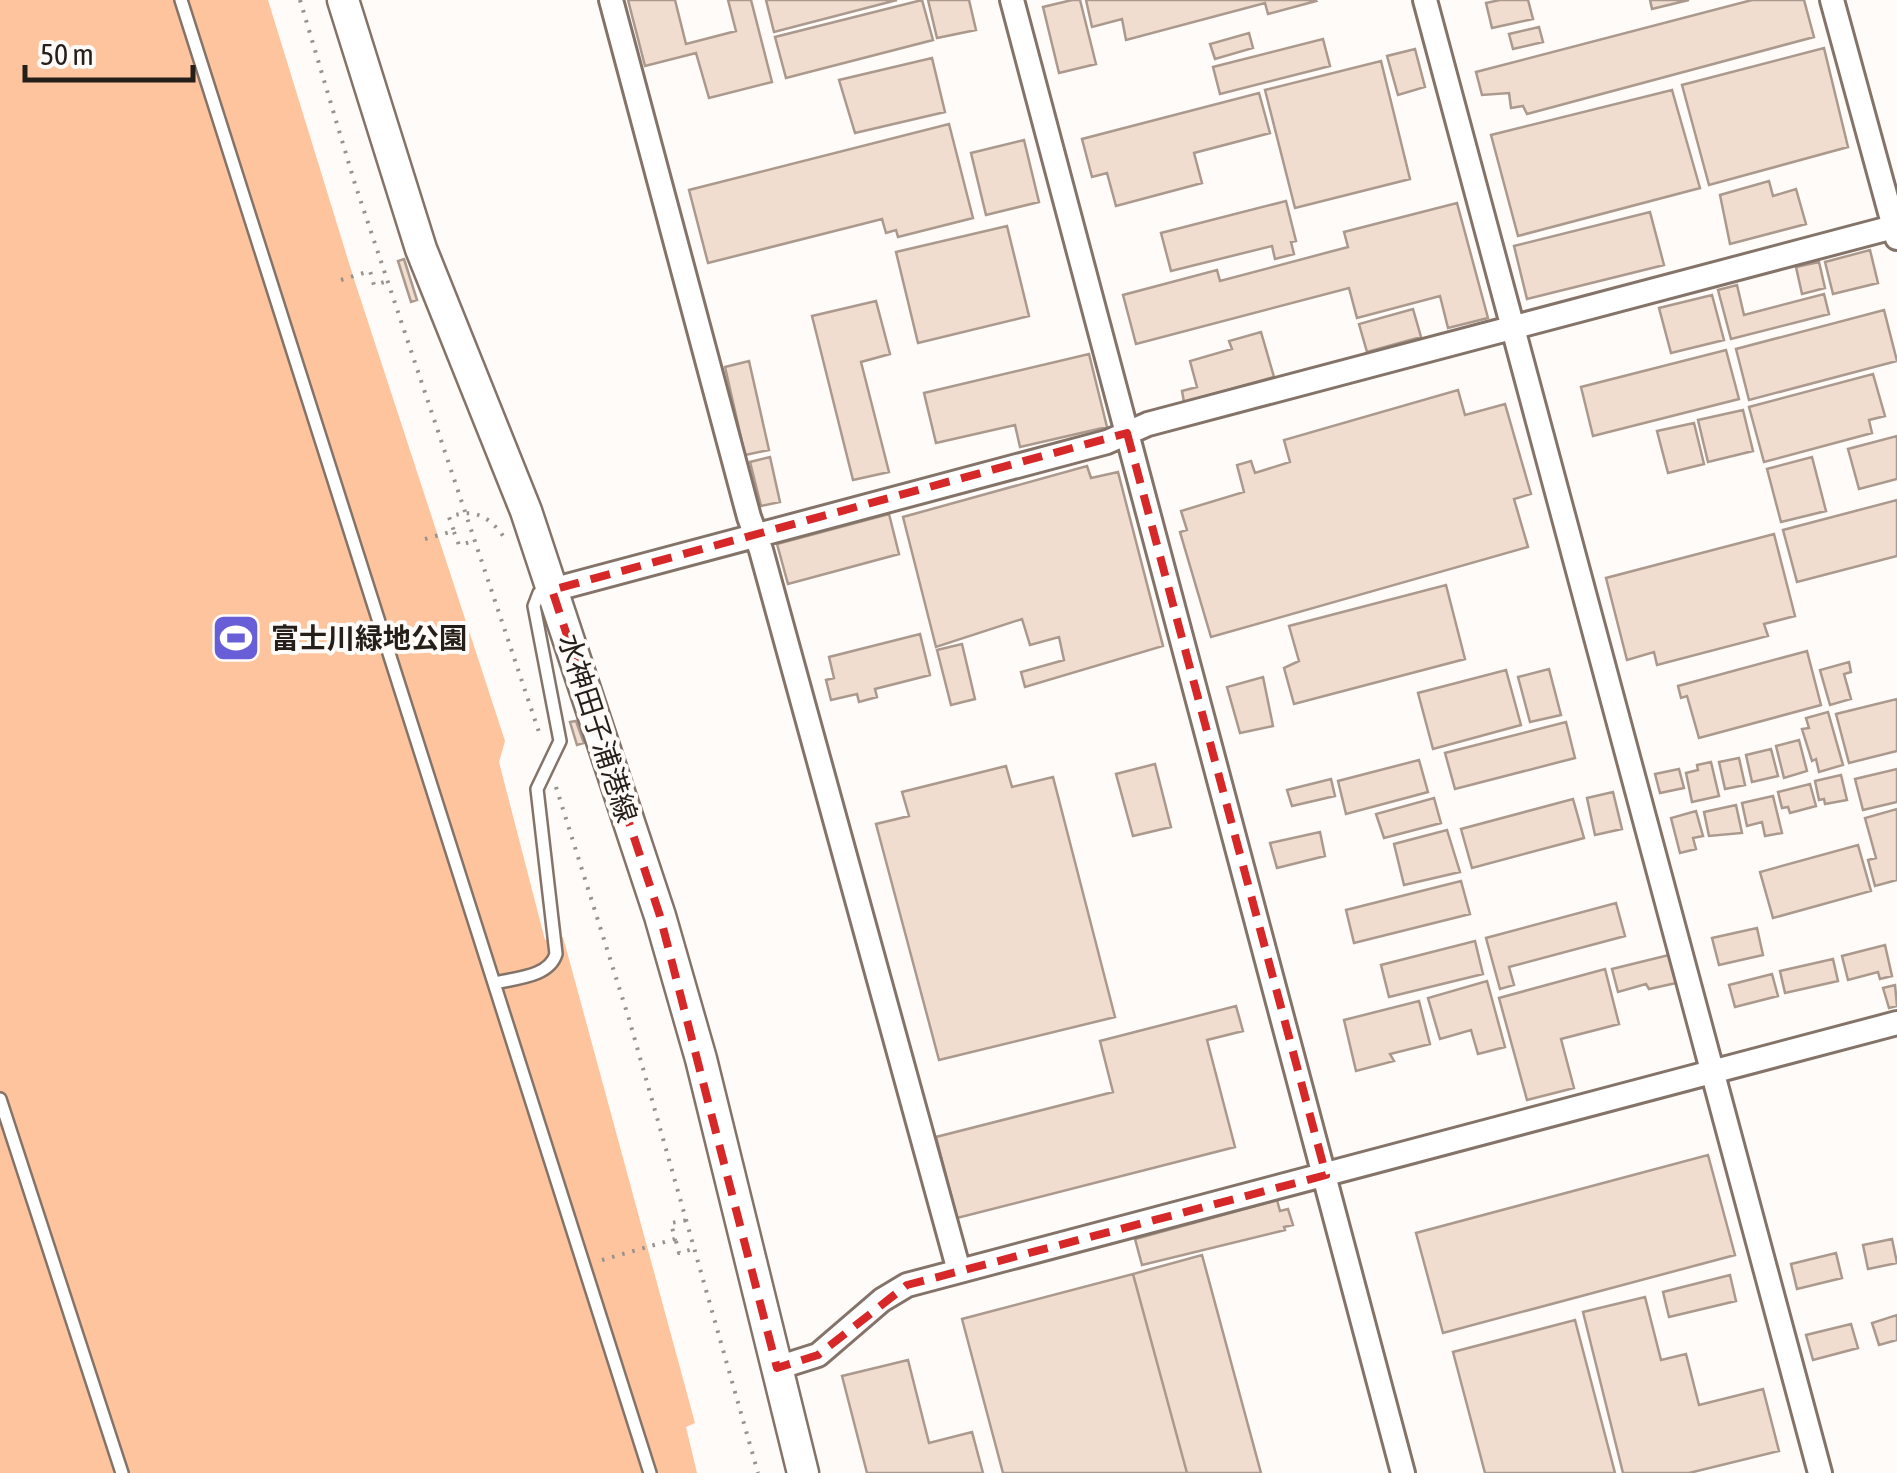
<svg xmlns="http://www.w3.org/2000/svg" width="1897" height="1473" font-family="'Asap Condensed','Noto Sans JP',sans-serif">
	<style>
		.green { fill: #fec49d }
		.building { fill: #f0ddd0; stroke: #ab998d; stroke-width: 2.5 }
		.lines { fill: none; stroke-linecap: round; stroke-linejoin: round }
		.service-casing { stroke: #847368; stroke-width: 16 }
		.minor-casing { stroke: #847368; stroke-width: 28 }
		.secondary-casing { stroke: #847368; stroke-width: 35 }
		.path { stroke: #97928e; stroke-width: 4; stroke-dasharray: 2.5 8; stroke-linecap: butt }
		.service { stroke: #fff; stroke-width: 11 }
		.minor { stroke: #fff; stroke-width: 22 }
		.secondary { stroke: #fff; stroke-width: 30 }
		.marked { fill: none; stroke: #d62828; stroke-width: 8; stroke-dasharray: 20 12; stroke-linejoin: round }
		.labels { text-anchor: middle; stroke-width: 8; stroke-linejoin: round; paint-order: stroke }
		.poi-label { font-size: 28px; font-weight: bold; fill: #251e19; stroke: #fffbf8; text-anchor: start }
		.street-label { font-size: 28px; fill: #251e19; stroke: #fffbf8 }
	</style>
	<rect width="100%" height="100%" fill="#fffbf8"/>
	<path class="green" d="M0,0H268L353,276L505,741L499,762L545,940L563,937L695,1423L686,1427L697,1473H0Z"/>
	<path class="building" d="M628,0H675L686,44L736,31L728,0H751L772,82L709,98L696,53L645,66Z
		M766,0H897L774,32Z
		M922,0L933,40L786,78L775,37Z
		M928,0H969L976,30L937,38Z
		M1072,0H1080L1096,64L1059,73L1043,7Z
		M1086,0H1315L1316,1L1268,14L1265,3L1126,40L1122,19L1092,27Z
		M1500,0H1528L1533,19L1492,28L1486,3Z
		M1650,0H1689L1652,9Z
		M1752,0H1804L1814,37L1527,114L1523,106L1511,108L1509,93L1482,95L1476,72Z
		M1539,27L1543,42L1513,49L1509,34Z
		M1249,33L1253,48L1215,59L1210,44Z
		M1323,39L1330,66L1220,94L1213,67Z
		M1824,48L1848,147L1709,185L1682,85Z
		M1415,49L1425,87L1398,95L1387,56Z
		M932,58L945,112L855,133L839,80Z
		M1381,61L1410,179L1295,208L1265,90Z
		M1672,90L1700,188L1518,236L1491,135Z
		M1259,93L1270,133L1194,153L1202,183L1116,206L1107,173L1092,177L1082,139Z
		M949,124L973,218L898,237L896,230L886,233L882,219L708,263L689,190Z
		M1024,140L1039,202L986,215L971,153Z
		M1769,181L1773,196L1796,189L1806,224L1730,244L1720,195Z
		M1286,201L1296,241L1291,242L1294,254L1275,259L1272,246L1171,271L1161,233Z
		M1457,203L1488,318L1448,328L1440,296L1357,318L1349,288L1136,344L1123,295L1217,270L1220,281L1348,247L1344,232Z
		M1650,212L1664,265L1527,299L1514,246Z
		M1007,226L1029,316L918,343L896,252Z
		M1870,250L1878,283L1833,294L1825,262Z
		M404,259L417,300L411,302L398,261Z
		M1819,262L1825,288L1802,294L1796,267Z
		M1737,285L1744,315L1824,294L1829,314L1731,339L1718,290Z
		M1712,295L1724,340L1671,353L1659,308Z
		M876,301L890,354L861,362L889,472L853,480L812,316Z
		M1413,309L1421,337L1367,352L1359,324Z
		M1884,310L1897,361L1749,400L1736,349Z
		M1261,332L1274,377L1184,402L1182,391L1197,387L1190,361L1232,349L1229,341Z
		M1726,350L1739,399L1593,436L1581,387Z
		M1089,354L1107,427L1020,447L1015,425L936,443L924,393Z
		M749,361L769,450L745,455L725,367Z
		M1873,374L1885,416L1869,420L1872,433L1764,462L1749,407Z
		M1458,390L1465,415L1505,404L1531,494L1514,499L1528,547L1211,637L1180,532L1187,530L1181,511L1244,492L1237,465L1251,461L1255,473L1290,462L1284,440Z
		M1743,410L1753,451L1708,462L1698,420Z
		M1694,423L1704,464L1668,473L1657,431Z
		M1897,436V479L1859,489L1848,449Z
		M770,457L780,502L761,506L750,462Z
		M1812,457L1826,511L1781,522L1767,469Z
		M1087,466L1091,478L1118,472L1163,646L1025,687L1021,672L1064,660L1059,637L1030,645L1022,619L936,647L903,517Z
		M1897,500V556L1797,582L1783,530Z
		M889,514L899,554L788,584L777,544Z
		M1774,534L1795,616L1764,624L1768,636L1657,665L1654,652L1627,660L1606,578Z
		M1446,585L1465,659L1294,704L1284,668L1299,661L1289,626Z
		M920,634L930,675L875,689L877,697L859,702L857,694L831,700L826,680L834,678L829,657Z
		M962,644L975,699L951,705L937,650Z
		M1807,651L1821,705L1699,738L1687,696L1681,698L1678,686Z
		M1849,662L1851,672L1844,674L1851,699L1830,705L1820,670Z
		M1549,669L1561,715L1530,722L1518,677Z
		M1506,670L1521,725L1433,749L1418,693Z
		M1263,677L1273,726L1240,733L1227,687Z
		M1897,699V751L1849,763L1836,714Z
		M1828,712L1843,765L1819,772L1816,759L1812,761L1802,729L1809,728L1806,718Z
		M576,721L584,743L577,745L570,722Z
		M1566,722L1575,758L1455,789L1445,753Z
		M1799,740L1807,771L1784,778L1776,746Z
		M1771,749L1778,776L1752,782L1746,755Z
		M1739,758L1745,785L1725,789L1719,762Z
		M1419,760L1428,792L1346,814L1338,781Z
		M1711,762L1719,796L1692,802L1686,773L1698,770L1697,765Z
		M1155,764L1171,827L1133,836L1116,774Z
		M1006,766L1012,787L1053,777L1115,1017L939,1060L876,824L909,816L902,792Z
		M1679,769L1684,788L1660,793L1655,774Z
		M1897,769V802L1863,810L1855,779Z
		M1841,775L1847,800L1825,804L1824,799L1819,800L1815,781Z
		M1331,779L1335,796L1292,806L1287,790Z
		M1810,784L1816,806L1790,813L1788,807L1782,808L1778,792Z
		M1613,792L1622,829L1595,835L1587,798Z
		M1773,796L1782,833L1765,836L1762,822L1747,826L1742,803Z
		M1434,798L1441,823L1384,838L1376,814Z
		M1573,799L1584,838L1472,868L1461,829Z
		M1736,805L1742,833L1709,836L1704,812Z
		M1897,809V880L1875,886L1868,860L1876,858L1865,818Z
		M1696,811L1703,836L1693,838L1696,849L1680,853L1671,818Z
		M1447,830L1460,872L1404,885L1394,844Z
		M1320,832L1325,856L1277,868L1270,843Z
		M1858,845L1871,891L1773,918L1760,872Z
		M1461,881L1470,914L1354,943L1346,910Z
		M1616,903L1625,936L1509,967L1514,985L1500,989L1486,938Z
		M1757,928L1763,955L1719,965L1712,938Z
		M1475,941L1483,974L1389,997L1381,965Z
		M1885,945L1892,976L1880,979L1878,972L1848,980L1842,956Z
		M1669,955L1676,983L1649,989L1646,984L1618,992L1612,969Z
		M1833,959L1838,981L1785,993L1780,971Z
		M1605,969L1619,1024L1561,1039L1574,1088L1527,1100L1499,998Z
		M1772,974L1778,996L1735,1007L1729,985Z
		M1487,981L1505,1047L1478,1054L1471,1030L1440,1039L1428,998Z
		M1895,985L1897,1006L1889,1008L1883,988Z
		M1419,1001L1430,1044L1390,1054L1394,1061L1356,1071L1344,1020Z
		M1236,1006L1243,1031L1207,1040L1235,1147L957,1218L936,1137L1113,1092L1100,1041Z
		M1708,1155L1735,1255L1443,1333L1416,1233Z
		M1277,1200L1280,1211L1288,1209L1293,1225L1284,1227L1285,1230L1142,1265L1135,1239Z
		M1892,1239L1897,1263L1868,1269L1863,1245Z
		M1836,1253L1842,1278L1797,1289L1791,1264Z
		M1202,1255L1261,1473H1187L1133,1274Z
		M1133,1274L1187,1473H1003L962,1319Z
		M1730,1275L1736,1301L1669,1317L1663,1292Z
		M1645,1297L1661,1360L1686,1354L1699,1405L1763,1389L1779,1451L1689,1473H1623L1583,1312Z
		M1897,1315V1340L1879,1345L1872,1323Z
		M1575,1320L1615,1473H1485L1453,1352Z
		M1851,1324L1858,1348L1813,1360L1806,1335Z
		M908,1360L929,1443L972,1432L983,1473H867L842,1376Z"/>
	<g class="lines">
		<g class="service-casing">
			<path id="service" d="M181,0L650,1473
				M495,983C515,978 549,977 556,954L537,789L560,741L534,606L539,593L550,590
				M0,1099L122,1473"/>
		</g>
		<g class="minor-casing">
			<path id="minor" d="M611,0L749,517L761,550L959,1271
				M1012,0L1403,1473
				M1425,0L1820,1473
				M1832,0L1897,238
				M552,590L1107,442L1148,424L1897,226
				M777,1368L818,1355L882,1300L907,1285L1897,1023"/>
		</g>
		<g class="secondary-casing">
			<path id="secondary" d="M343,0L421,249L526,511L660,916L701,1059L803,1473"/>
		</g>
		<path class="path" d="M300,0L355,184L540,735
			M341,280L370,271L374,285L388,281
			M454,532L459,545L475,541
			M425,539L454,531L449,517C476,507 491,518 506,540
			M556,787L629,1019L758,1473
			M676,1241L679,1253L696,1248
			M602,1260L675,1239L671,1223L688,1220"/>
		<use href="#service" class="service"/>
		<use href="#minor" class="minor"/>
		<use href="#secondary" class="secondary"/>
	</g>
	<path class="marked" d="M1127,433L1326,1175L907,1285L818,1355L777,1368L660,916L552,590Z"/>
	<defs>
		<g id="stadium-square" transform="scale(2.5)"><rect x="-9" y="-9" width="18" height="18" rx="4" fill="#685ed7" stroke="#fffbf8"/><path d="M0-5a6.5 5 0 1 0 0 10a6.5 5 0 1 0 0-10ZM-3.5-1.8h7v3.6h-7Z" fill="#fff"/></g>
	</defs>
	<g fill-rule="evenodd">
		<use href="#stadium-square" x="236" y="638"/>
	</g>
	<g class="labels">
		<g class="poi-label">
			<text x="271" y="648">富士川緑地公園</text>
		</g>
		<g class="street-label">
			<text transform="translate(598 728) rotate(72)" y="10">水神田子浦港線</text>
		</g>
	</g>
	<path d="M25 65v15h168v-15" fill="none" stroke="#251e19" stroke-width="5"/>
	<text x="40" y="65" font-size="30" fill="#251e19" stroke="#fffbf8" stroke-width="8" paint-order="stroke">50 m</text>
</svg>
